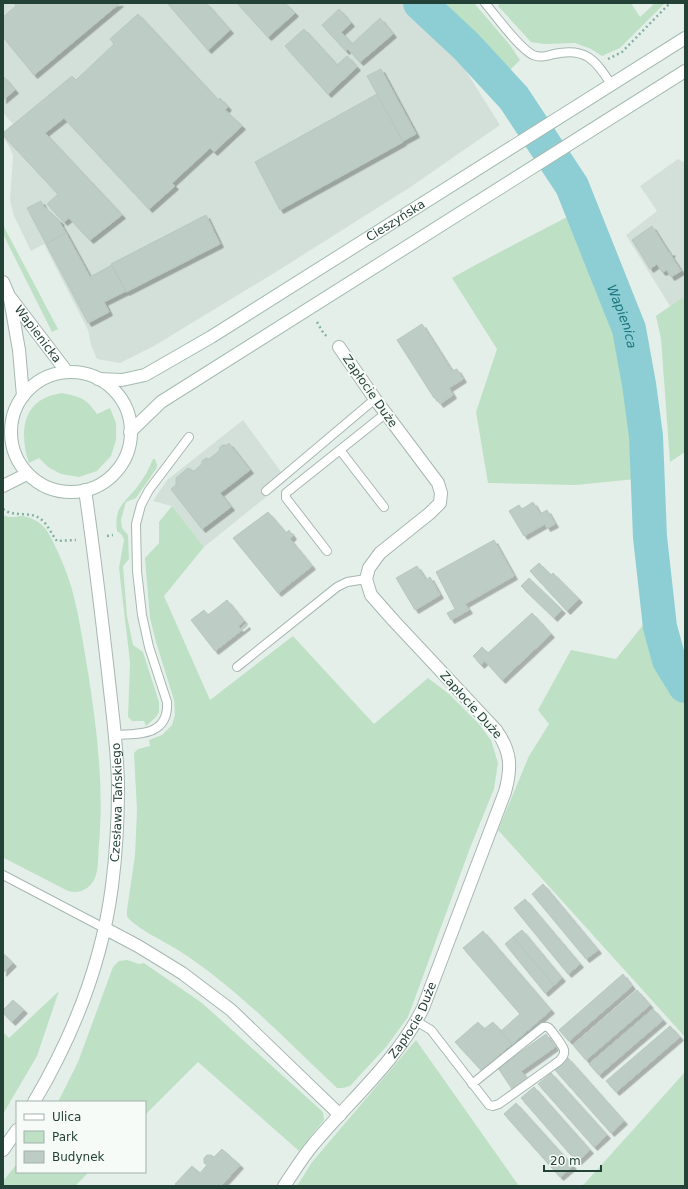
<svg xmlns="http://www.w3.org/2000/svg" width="688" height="1189" font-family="'DejaVu Sans',sans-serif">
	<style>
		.built { fill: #d3dfd9 }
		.green { fill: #bee0c5 }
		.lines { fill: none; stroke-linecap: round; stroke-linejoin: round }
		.river { stroke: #8dced4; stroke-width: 34 }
		.building { fill: #bdccc5; stroke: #b7c8c0; filter: url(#shadow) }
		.service-casing { stroke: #a7b7b1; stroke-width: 10 }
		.minor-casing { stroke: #a7b7b1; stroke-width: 14 }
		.tertiary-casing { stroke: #a7b7b1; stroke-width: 14 }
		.secondary-casing { stroke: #a3bbb1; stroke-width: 14 }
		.path { stroke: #85b3a1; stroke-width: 2.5; stroke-dasharray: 2 3; stroke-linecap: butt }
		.service { stroke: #fff; stroke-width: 8 }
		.minor { stroke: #fff; stroke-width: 12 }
		.tertiary { stroke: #fff; stroke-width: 12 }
		.secondary { stroke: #fff; stroke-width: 12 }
		.labels { text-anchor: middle; stroke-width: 4; stroke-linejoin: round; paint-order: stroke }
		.street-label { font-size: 12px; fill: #244137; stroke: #f6fbf8 }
		.water-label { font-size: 13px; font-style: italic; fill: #1c767f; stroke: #f6fbf8 }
	</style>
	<defs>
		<filter id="shadow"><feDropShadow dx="3.5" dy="3.5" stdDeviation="0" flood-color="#0004"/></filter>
	</defs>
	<rect width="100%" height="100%" fill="#e5efea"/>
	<path class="built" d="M3,3H402L457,57L500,125L409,188L271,275L154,346L120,363L97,359L91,345L88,330L44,244L31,251L14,216L10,200L13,156L10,148L3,137V132L13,124L3,113Z
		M678,159L685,163V296L670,306L626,235L657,211L640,186Z
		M243,420L287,480L204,547L172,506L153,501L167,480Z"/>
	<path class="green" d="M432,3H474L510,45L520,60L509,71L469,38Z
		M500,3H631L640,17L655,3H665L620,48L602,56L591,49L575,43L544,44L531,42L498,6Z
		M569,216L577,229L621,337L628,374L634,431L636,479L576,485L488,483L476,412L497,349L452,278L479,263Z
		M3,225L58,329L52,332L3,234Z
		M683,297L685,299V452L670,462L661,339L656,316Z
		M62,393C81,397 86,398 97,414L110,408L116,423V440L111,456L97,471L79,477L61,474L48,467L39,458L29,463C21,440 20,408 47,397C51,395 57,394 62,393Z
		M153,459H155L157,465L156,469L136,498L126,502L121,520L122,528L128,535L129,559L123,566L127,616L133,645L143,652L159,702V712L156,717L146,726L144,721H132L128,717L130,662L119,568L124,540L122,535L117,531C114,506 124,504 137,487C144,478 149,469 153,459Z
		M172,506L204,547L164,596L210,700L293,636L374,724L428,678L449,694L478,723L491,740L498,763L494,789L470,848L408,1017L386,1047L350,1086L343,1088H337C286,1040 237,988 178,950C167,943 132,926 127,916C127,914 127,912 127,910L135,855L137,810L134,753L138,749L150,746L149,740L162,735L172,725L175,715L174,700L156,642L150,618L145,558L159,543V522Z
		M3,515C8,518 15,517 21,516C29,516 39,521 45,528C53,539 67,571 71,586C79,614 83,643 88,672C97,729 104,787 99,844C98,856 99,870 94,880C88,890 79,894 68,891L4,858L3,860Z
		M651,615L665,666L685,701V1037L498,830L529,756L549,724L538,710L571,650L616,659Z
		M127,960L139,964L144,963L202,1003L323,1112L324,1120L299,1151L198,1062L145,1115V1102H58L78,1062L113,967L119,961Z
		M59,991L37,1056L3,1114V1032L9,1038Z
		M416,1040L519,1186H297L312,1162Z
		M685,1072V1186H582L586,1182Z
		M17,1164V1172H89L75,1186H3V1181Z"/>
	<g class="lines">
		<path class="river" id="s1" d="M420,3L466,46L514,98L572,186L629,329L639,384L646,436L650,537L660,627L669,660L685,686"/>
	</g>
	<path class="building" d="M14,3H120L34,75L3,37V17L16,6Z
		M169,3H206L230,30L208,50L168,4Z
		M237,3H285L295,13L268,37Z
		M339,9L351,23L341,32L352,44L380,18L393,34L360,62L348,49L346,51L322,25Z
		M138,14L218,100L220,98L228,107L225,110L242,126L214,152L210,148L172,183L175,186L149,209L64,118L45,133L122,215L90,240L69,218L64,222L47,204L58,194L3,135V133L72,76L76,80L114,44L110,39Z
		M304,29L337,65L347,56L357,67L328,94L285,46Z
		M381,69L416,134L403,141L367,76Z
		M3,76L15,90L3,100Z
		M377,94L403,142L280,210L255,162Z
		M41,201L44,207L61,222L60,223L66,233L46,244L27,208Z
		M206,215L220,244L126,292L111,264Z
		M652,226L669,253L671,252L672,253L670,254L681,271L671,277L667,270L662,272L657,264L650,269L632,240Z
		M66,233L90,277L112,265L126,291L104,302L109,312L88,323L46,244Z
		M422,324L452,371L457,369L463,379L449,388L453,395L440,404L435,397L434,398L397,340Z
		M229,443L250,470L220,493L231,507L202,529L171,489L176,485V478L188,468L194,471L202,464V461L206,458L209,459L219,451L220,447L223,445H227Z
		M533,502L540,514L547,510L555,524L547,528L545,524L524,536L509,511L519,505L522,509Z
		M268,512L286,533L289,530L293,536L290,539L312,566L278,593L233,538Z
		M494,540L514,576L465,604L469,610L451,620L447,613L455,609L436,572Z
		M539,563L551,575L553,573L579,599L567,611L530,571Z
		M417,566L426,580L430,577L440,595L415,610L396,578Z
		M529,578L562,610L554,618L521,586Z
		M227,600L244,621L238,626L240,629L246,624L247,626L215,651L191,620L204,610L208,615Z
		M532,613L551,634L502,680L485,661L481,665L473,656L482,647L488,653Z
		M543,884L598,950L586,959L532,894Z
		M525,899L580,964L568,974L514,908Z
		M522,930L562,978L554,985L513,937Z
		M483,931L551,1010L512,1044L501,1031L520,1014L463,948Z
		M513,937L554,985L545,993L505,944Z
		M3,953L13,963L3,973Z
		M623,974L632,986L569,1041L559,1030Z
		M637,990L650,1005L586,1060L573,1045Z
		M13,1000L24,1010L12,1022L3,1013V1010Z
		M653,1009L663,1020L599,1075L589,1064Z
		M478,1022L484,1029L493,1022L512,1044L503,1051L506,1054L503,1055L501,1053L481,1070L455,1042Z
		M670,1026L680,1037L616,1092L606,1081Z
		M546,1034L555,1047L521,1071L527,1079L512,1089L498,1068Z
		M568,1058L624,1121L611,1133L555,1070Z
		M551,1073L607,1135L594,1147L538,1084Z
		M534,1087L590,1150L577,1162L521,1098Z
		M516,1103L573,1166L560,1177L504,1114Z
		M222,1149L240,1165L221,1186H178L175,1184L192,1166L200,1173L207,1165L204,1163V1158L207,1155H211L214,1157Z"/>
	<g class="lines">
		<g class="service-casing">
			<path id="service" d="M485,3C497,17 518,47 533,55C540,58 547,56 554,54C586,47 595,60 611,84
				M340,450L384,507
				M266,491L375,399
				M327,551L286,498V493L385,414
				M237,667L337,587L347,582L366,579
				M114,735C139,734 169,736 167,702L149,647L142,615L137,571L136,524L141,505L149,490L189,437
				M3,875L104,928
				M416,1021L431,1030L489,1105L493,1106L499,1104L559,1061C562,1058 565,1055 564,1050C563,1046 552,1031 549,1028C546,1026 546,1027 543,1027L472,1084"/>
		</g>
		<g class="minor-casing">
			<g id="minor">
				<path id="s2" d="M3,282L9,296L67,372"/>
				<path d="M10,299L19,350L23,396"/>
				<path d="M104,928L138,946L182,973L231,1010L340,1115"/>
				<path id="s3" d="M284,1186C293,1173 302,1158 312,1146C350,1100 397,1061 423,1008L505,792C512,767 511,751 496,730L394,621L371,595L366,579L369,568L380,553L430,513L440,503L441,493L438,483L375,399L339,347"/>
			</g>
		</g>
		<g class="tertiary-casing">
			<g id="tertiary">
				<path id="s4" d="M34,1102C73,1036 102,963 112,886C116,854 118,821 118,789C118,750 112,711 108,672C101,611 94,551 85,490"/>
				<path d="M3,1150L17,1130"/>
			</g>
		</g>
		<g class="secondary-casing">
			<g id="secondary">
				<circle cx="71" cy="432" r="60"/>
				<path id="s5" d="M98,379L122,380L145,375L211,337L685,38"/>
				<path d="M130,432L161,402L685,71"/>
				<path d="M3,486L27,474"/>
			</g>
		</g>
		<path class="path" d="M608,59L622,52L670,3
			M317,322L324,334L328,337
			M3,509C14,518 31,510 42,520C48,525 52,535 57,541L76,540
			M107,536L113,535"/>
		<use href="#service" class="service"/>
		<use href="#minor" class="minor"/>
		<use href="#tertiary" class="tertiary"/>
		<use href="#secondary" class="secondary"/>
	</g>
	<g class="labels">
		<g class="street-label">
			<text dy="4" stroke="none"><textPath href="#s5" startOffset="342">Cieszyńska</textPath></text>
			<text dy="4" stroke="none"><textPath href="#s2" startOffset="63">Wapienicka</textPath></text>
			<text transform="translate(370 391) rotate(55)" y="4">Zapłocie Duże</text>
			<text transform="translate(471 705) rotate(48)" y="4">Zapłocie Duże</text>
			<text dy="4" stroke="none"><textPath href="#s4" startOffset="315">Czesława Tańskiego</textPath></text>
			<text dy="4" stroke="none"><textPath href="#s3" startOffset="211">Zapłocie Duże</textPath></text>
		</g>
		<g class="water-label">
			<text dy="5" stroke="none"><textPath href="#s1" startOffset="379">Wapienica</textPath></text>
		</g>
	</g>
	<rect width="688" height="1189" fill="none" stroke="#244137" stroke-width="8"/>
	<rect x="16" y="1101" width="130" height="72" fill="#f6fbf8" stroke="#a2b1ab"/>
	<rect x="24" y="1114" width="20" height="6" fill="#ffffff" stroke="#a2b1ab"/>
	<text x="52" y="1121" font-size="12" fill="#244137">Ulica</text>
	<rect x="24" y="1131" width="20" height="12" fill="#bee0c5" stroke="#a2b1ab"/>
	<text x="52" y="1141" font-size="12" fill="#244137">Park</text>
	<rect x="24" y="1151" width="20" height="12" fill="#bdccc5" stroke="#a2b1ab"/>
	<text x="52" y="1161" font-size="12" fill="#244137">Budynek</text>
	<path d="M544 1165v6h57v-6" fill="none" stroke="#244137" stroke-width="2"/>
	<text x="550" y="1165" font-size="12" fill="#244137" stroke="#f6fbf8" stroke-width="3" paint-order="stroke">20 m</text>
</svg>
